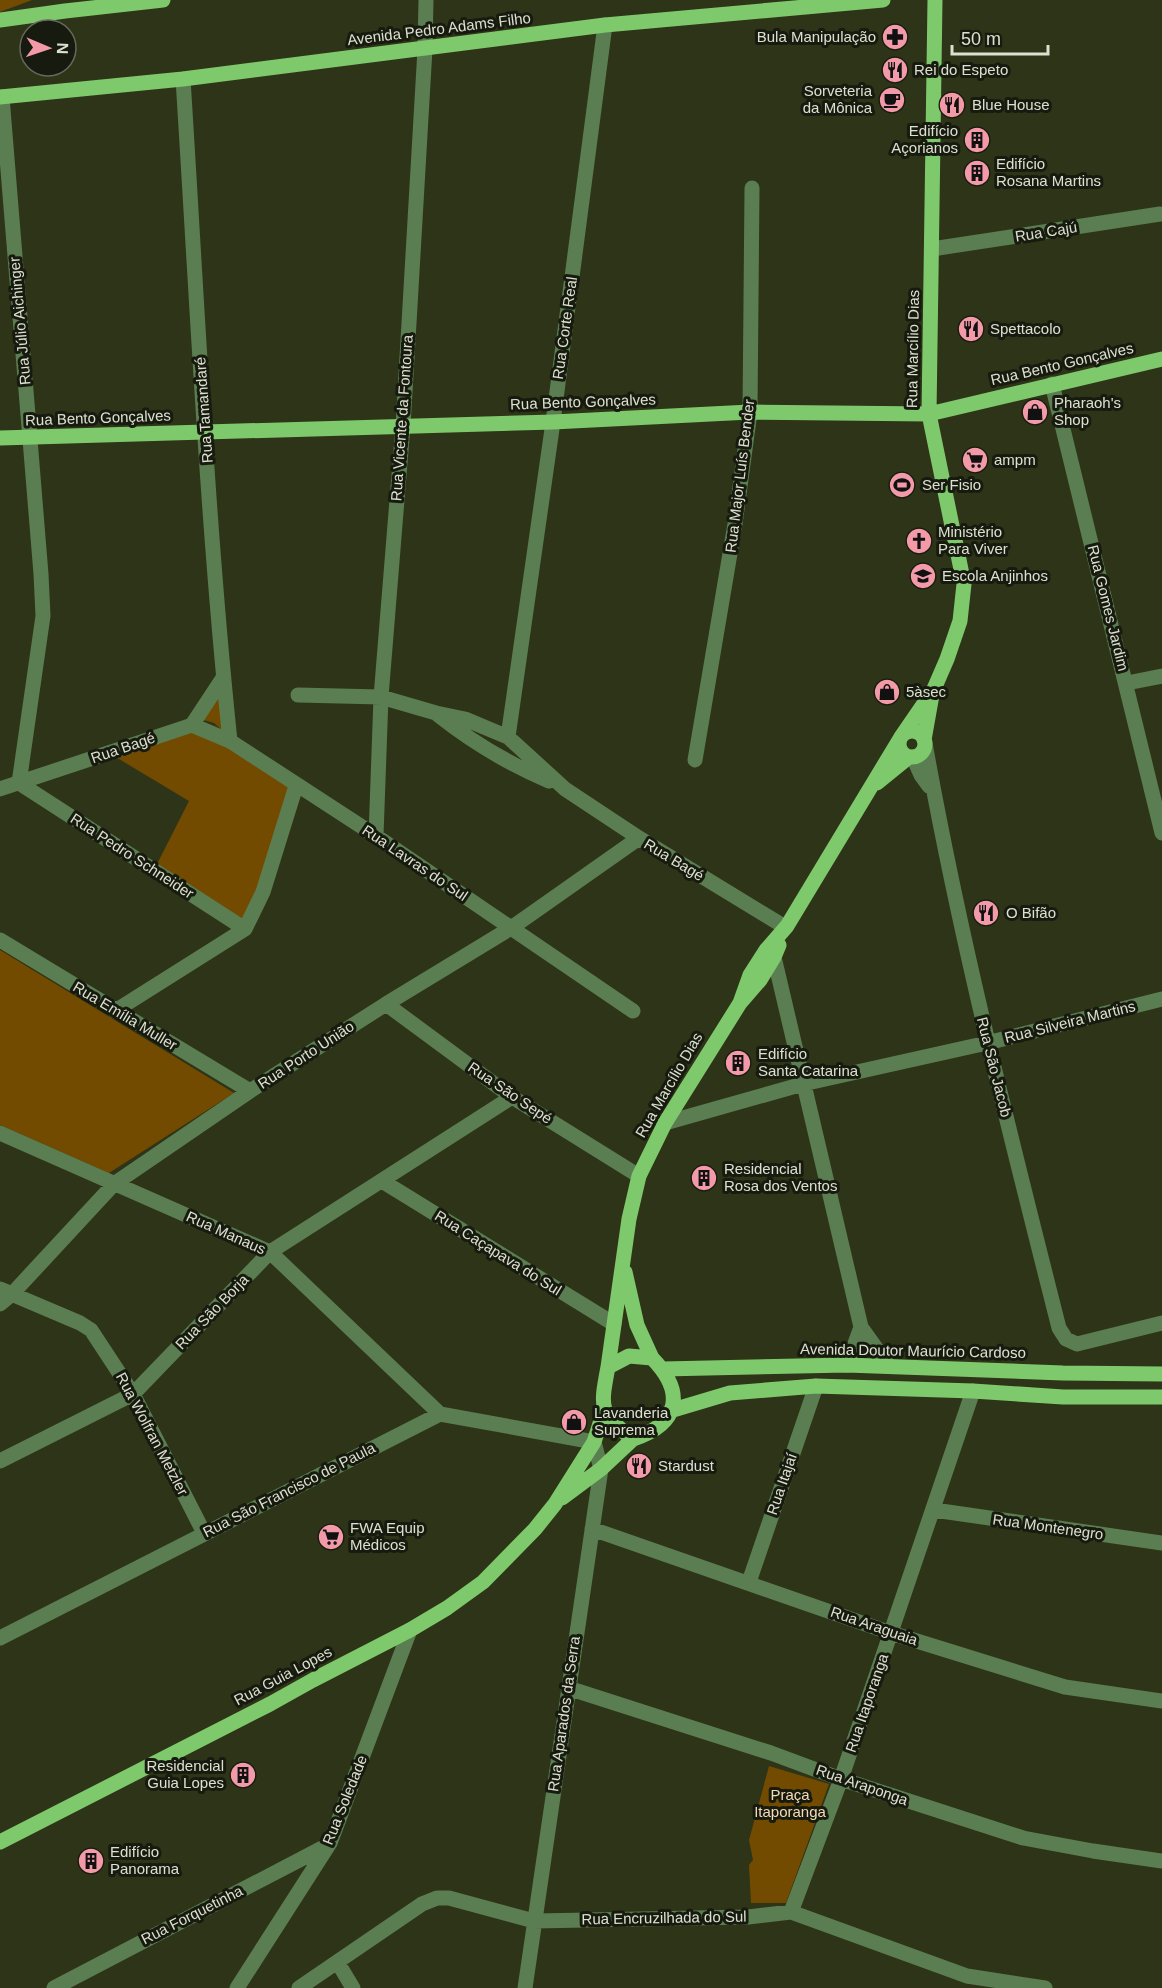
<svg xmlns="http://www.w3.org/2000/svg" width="1162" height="1988" font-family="Arial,sans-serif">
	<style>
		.green { fill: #724b01 }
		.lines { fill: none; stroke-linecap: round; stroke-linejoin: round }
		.minor { stroke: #5a7d51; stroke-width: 15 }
		.major { stroke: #7fc96d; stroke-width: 15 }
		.labels { text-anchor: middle; stroke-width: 6; stroke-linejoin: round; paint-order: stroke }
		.street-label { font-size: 15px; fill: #dce0cf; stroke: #171a0e }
		.poi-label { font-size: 15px; fill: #dce0cf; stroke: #171a0e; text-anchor: start }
		.park-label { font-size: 15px; fill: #f5dab6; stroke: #171a0e }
	</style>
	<rect width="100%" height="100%" fill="#2e3417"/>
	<path class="green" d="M0,0H32L0,12Z
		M220,691L224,732L214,723L200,719Z
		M191,730L229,746L292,788L259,889L243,922L156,866L189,801L114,756Z
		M0,950L234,1093L109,1173L0,1125Z
		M769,1766L829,1784L786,1903H751L749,1865L753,1860L749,1840Z"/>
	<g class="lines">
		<path class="minor" d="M183,79C197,299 207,521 230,741
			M2,97L41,574L43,616L19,783L245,929
			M932,249L1160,214
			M1052,384L1162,833
			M1127,683L1162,676
			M298,695L381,697L436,713L465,719L508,737L565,789L639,838L785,927
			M438,715C472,742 509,764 549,781
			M192,725L230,741L376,836L633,1011
			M508,737L553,422L605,25
			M925,743C960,940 1010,1134 1059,1328L1066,1339L1077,1344L1162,1323
			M913,757L921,775L929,786
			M695,760L735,524L750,412L752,188
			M0,789L192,725L223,678
			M376,836L381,697L403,426L425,49L426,0
			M0,940L250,1091
			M774,957L861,1327L889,1366
			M386,1004L512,1097L639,1176
			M115,1011L245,929L263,892L296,786
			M665,1123L803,1084L987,1043L1162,999
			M0,1133L270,1252L440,1414
			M382,1181L614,1324
			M0,1289L80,1323L91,1330L133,1394L204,1533
			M0,1304L12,1294L114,1184L250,1091L386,1004L511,928L639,838
			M847,1365L861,1327
			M0,1461L133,1394L270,1252L512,1097
			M934,1510L1162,1543
			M592,1529L891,1633L1065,1687L1162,1701
			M749,1582L816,1386
			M0,1638L440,1414L594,1442L601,1469L525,1988
			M568,1688L771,1753L841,1779L1023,1838L1093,1851L1162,1861
			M791,1912L841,1779L973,1391
			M338,1963L353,1988
			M54,1988L328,1845
			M237,1988L330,1843L410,1630
			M299,1988L422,1904L437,1898H449L534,1921L748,1917L791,1912L967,1976L1045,1988"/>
		<path class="major" d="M0,20L65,11L163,0
			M0,97L183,79L605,25L883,0
			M0,438L553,422L750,412L929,414L1162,359
			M899 744a13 13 0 1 1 26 0a13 13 0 1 1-26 0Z
			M924,740L932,695
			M877,783L909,757
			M740,1003L750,975L766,950L787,926L901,737L934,689L947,659L960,621L964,584L929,414L935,0
			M625,1272L637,1325L652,1358
			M629,1356L652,1358C686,1393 679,1424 633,1439C599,1413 600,1409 608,1367Z
			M608,1367L629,1219L639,1176L665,1123L740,1003L760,980L774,957L779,945
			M663,1369L847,1365L1063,1373L1162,1374
			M673,1410L730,1393L816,1386L973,1391L1063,1397H1162
			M562,1498L601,1469L633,1439
			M0,1842L270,1704L313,1680L410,1630L447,1608L483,1582L535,1529L555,1504L594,1442L604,1411"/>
	</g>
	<defs>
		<g id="pharmacy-disc" transform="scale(1.35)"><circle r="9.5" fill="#f39aa8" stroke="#171a0e"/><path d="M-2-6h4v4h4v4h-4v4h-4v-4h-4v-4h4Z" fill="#111"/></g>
		<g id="restaurant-disc" transform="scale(1.35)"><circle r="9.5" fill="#f39aa8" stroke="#171a0e"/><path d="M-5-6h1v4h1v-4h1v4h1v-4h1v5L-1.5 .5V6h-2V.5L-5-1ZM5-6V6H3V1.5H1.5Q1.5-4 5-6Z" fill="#111"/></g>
		<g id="cafe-disc" transform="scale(1.35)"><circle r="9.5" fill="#f39aa8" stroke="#171a0e"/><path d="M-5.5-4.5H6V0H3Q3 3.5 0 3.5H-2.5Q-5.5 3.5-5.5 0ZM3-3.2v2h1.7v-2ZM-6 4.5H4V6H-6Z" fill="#111"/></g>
		<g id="building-disc" transform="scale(1.35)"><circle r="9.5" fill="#f39aa8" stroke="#171a0e"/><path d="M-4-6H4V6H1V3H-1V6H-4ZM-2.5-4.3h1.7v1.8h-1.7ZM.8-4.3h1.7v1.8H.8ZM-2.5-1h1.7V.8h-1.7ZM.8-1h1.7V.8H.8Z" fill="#111"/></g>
		<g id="shop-disc" transform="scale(1.35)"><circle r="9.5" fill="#f39aa8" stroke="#171a0e"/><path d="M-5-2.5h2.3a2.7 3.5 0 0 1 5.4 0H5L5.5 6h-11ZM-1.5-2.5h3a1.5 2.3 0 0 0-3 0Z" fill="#111"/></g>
		<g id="supermarket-disc" transform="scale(1.35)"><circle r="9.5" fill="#f39aa8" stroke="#171a0e"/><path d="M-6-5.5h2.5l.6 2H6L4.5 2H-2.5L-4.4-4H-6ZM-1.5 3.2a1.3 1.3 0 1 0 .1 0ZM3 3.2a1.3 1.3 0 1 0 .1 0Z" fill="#111"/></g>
		<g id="stadium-disc" transform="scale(1.35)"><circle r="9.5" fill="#f39aa8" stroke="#171a0e"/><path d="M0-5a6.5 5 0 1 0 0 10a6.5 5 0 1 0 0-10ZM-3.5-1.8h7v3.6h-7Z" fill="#111"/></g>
		<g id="church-disc" transform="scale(1.35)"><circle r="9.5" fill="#f39aa8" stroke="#171a0e"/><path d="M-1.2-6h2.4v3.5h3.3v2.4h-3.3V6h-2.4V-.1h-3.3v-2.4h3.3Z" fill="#111"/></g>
		<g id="school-disc" transform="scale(1.35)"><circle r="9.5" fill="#f39aa8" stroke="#171a0e"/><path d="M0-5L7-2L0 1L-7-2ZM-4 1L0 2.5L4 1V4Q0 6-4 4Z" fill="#111"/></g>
	</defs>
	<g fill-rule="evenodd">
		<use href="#pharmacy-disc" x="895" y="37"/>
		<use href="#restaurant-disc" x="895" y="70"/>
		<use href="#cafe-disc" x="892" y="100"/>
		<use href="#restaurant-disc" x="952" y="105"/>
		<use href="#building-disc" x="977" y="140"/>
		<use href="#building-disc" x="977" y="173"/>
		<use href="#restaurant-disc" x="971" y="329"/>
		<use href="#shop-disc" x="1035" y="412"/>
		<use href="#supermarket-disc" x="975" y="460"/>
		<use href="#stadium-disc" x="902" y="485"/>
		<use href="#church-disc" x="919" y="541"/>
		<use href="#school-disc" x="923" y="576"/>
		<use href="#shop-disc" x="887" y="692"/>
		<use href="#restaurant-disc" x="986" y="913"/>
		<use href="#building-disc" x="738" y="1063"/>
		<use href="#building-disc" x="704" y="1178"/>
		<use href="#shop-disc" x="574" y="1422"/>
		<use href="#restaurant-disc" x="639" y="1466"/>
		<use href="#supermarket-disc" x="331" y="1537"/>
		<use href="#building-disc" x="243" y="1775"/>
		<use href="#building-disc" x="91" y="1861"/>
	</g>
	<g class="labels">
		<g class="street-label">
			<text transform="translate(439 29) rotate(-7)" y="5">Avenida Pedro Adams Filho</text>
			<text transform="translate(1046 232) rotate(-9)" y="5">Rua Cajú</text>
			<text transform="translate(20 321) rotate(-95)" y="5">Rua Júlio Aichinger</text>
			<text transform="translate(565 328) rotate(-82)" y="5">Rua Corte Real</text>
			<text transform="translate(913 349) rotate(-89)" y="5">Rua Marcílio Dias</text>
			<text transform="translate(1062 364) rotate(-13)" y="5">Rua Bento Gonçalves</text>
			<text transform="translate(583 402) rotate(-2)" y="5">Rua Bento Gonçalves</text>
			<text transform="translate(204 410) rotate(-94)" y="5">Rua Tamandaré</text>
			<text transform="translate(98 418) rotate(-2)" y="5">Rua Bento Gonçalves</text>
			<text transform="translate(402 418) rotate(-86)" y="5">Rua Vicente da Fontoura</text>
			<text transform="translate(740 476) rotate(-83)" y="5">Rua Major Luís Bender</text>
			<text transform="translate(1108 608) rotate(76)" y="5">Rua Gomes Jardim</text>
			<text transform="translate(123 748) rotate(-19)" y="5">Rua Bagé</text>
			<text transform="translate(132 856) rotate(33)" y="5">Rua Pedro Schneider</text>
			<text transform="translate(674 860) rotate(31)" y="5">Rua Bagé</text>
			<text transform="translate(415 863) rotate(34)" y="5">Rua Lavras do Sul</text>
			<text transform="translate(125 1016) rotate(31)" y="5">Rua Emília Muller</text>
			<text transform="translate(1070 1022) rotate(-14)" y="5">Rua Silveira Martins</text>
			<text transform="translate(306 1055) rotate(-33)" y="5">Rua Porto União</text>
			<text transform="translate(994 1067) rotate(76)" y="5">Rua São Jacob</text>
			<text transform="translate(669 1085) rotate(-60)" y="5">Rua Marcílio Dias</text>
			<text transform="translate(510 1093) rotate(34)" y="5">Rua São Sepé</text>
			<text transform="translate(226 1233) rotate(24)" y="5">Rua Manaus</text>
			<text transform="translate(498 1253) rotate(32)" y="5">Rua Caçapava do Sul</text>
			<text transform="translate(212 1312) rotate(-46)" y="5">Rua São Borja</text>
			<text transform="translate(913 1351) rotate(1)" y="5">Avenida Doutor Maurício Cardoso</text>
			<text transform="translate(152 1434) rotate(62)" y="5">Rua Wolfran Metzler</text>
			<text transform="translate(782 1484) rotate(-71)" y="5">Rua Itajaí</text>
			<text transform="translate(289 1490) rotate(-27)" y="5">Rua São Francisco de Paula</text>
			<text transform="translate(1048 1527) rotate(8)" y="5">Rua Montenegro</text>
			<text transform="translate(874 1626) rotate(19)" y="5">Rua Araguaia</text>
			<text transform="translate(283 1676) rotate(-28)" y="5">Rua Guia Lopes</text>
			<text transform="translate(867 1703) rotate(-71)" y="5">Rua Itaporanga</text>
			<text transform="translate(564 1714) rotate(-82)" y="5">Rua Aparados da Serra</text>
			<text transform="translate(862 1785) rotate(19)" y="5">Rua Araponga</text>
			<text transform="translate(345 1800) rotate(-68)" y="5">Rua Soledade</text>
			<text transform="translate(192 1915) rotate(-27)" y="5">Rua Forquetinha</text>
			<text transform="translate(664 1918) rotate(-1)" y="5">Rua Encruzilhada do Sul</text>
		</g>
		<g class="poi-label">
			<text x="876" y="42" text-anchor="end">Bula Manipulação</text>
			<text x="914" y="75">Rei do Espeto</text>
			<text x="872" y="96" text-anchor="end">Sorveteria<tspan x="872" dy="17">da Mônica</tspan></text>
			<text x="972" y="110">Blue House</text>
			<text x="958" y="136" text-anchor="end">Edifício<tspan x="958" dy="17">Açorianos</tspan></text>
			<text x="996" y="169">Edifício<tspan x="996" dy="17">Rosana Martins</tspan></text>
			<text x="990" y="334">Spettacolo</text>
			<text x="1054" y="408">Pharaoh's<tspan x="1054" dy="17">Shop</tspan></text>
			<text x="994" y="465">ampm</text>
			<text x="922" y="490">Ser Fisio</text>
			<text x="938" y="537">Ministério<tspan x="938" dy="17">Para Viver</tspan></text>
			<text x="942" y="581">Escola Anjinhos</text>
			<text x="906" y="697">5àsec</text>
			<text x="1006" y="918">O Bifão</text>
			<text x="758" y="1059">Edifício<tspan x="758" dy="17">Santa Catarina</tspan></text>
			<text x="724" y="1174">Residencial<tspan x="724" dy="17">Rosa dos Ventos</tspan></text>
			<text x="594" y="1418">Lavanderia<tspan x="594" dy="17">Suprema</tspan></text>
			<text x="658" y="1471">Stardust</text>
			<text x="350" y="1533">FWA Equip<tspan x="350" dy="17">Médicos</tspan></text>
			<text x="224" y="1771" text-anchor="end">Residencial<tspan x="224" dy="17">Guia Lopes</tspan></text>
			<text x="110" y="1857">Edifício<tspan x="110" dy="17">Panorama</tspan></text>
		</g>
		<g class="park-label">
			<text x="790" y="1800">Praça<tspan x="790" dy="17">Itaporanga</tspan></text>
		</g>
	</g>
	<g transform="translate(48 48) rotate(92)"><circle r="28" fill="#171a0e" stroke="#66695b" stroke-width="1.5"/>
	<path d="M0-4.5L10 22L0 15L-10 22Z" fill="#f39aa8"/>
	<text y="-9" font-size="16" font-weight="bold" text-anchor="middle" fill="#dce0cf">N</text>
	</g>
	<path d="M952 45v9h96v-9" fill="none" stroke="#dce0cf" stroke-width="3"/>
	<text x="961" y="45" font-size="18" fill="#dce0cf" stroke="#171a0e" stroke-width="4.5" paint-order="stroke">50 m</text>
</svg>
